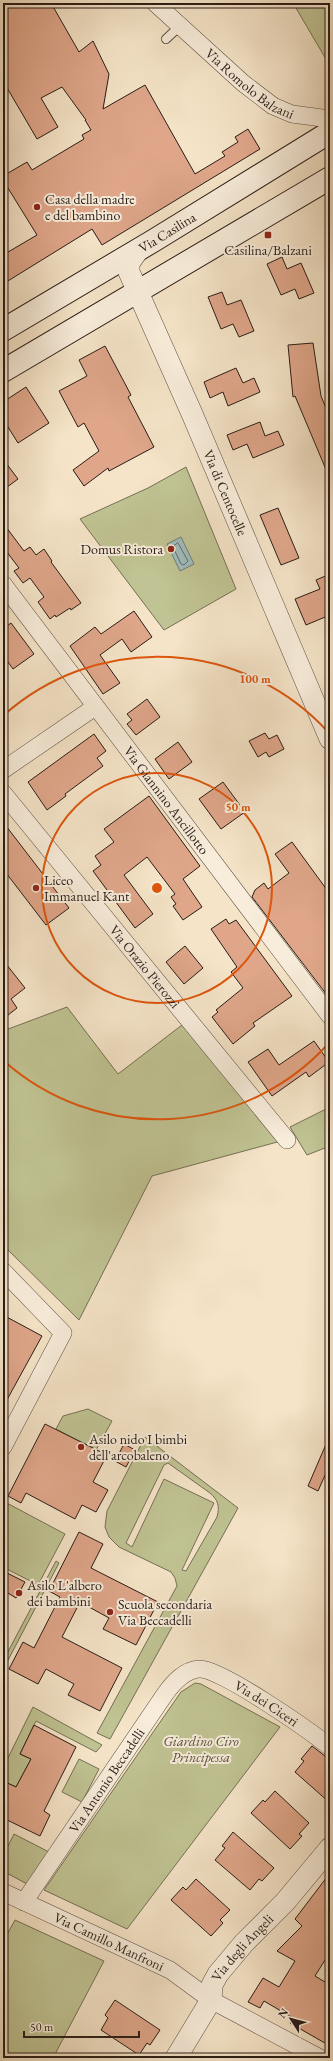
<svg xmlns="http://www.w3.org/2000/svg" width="333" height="2061" font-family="'EB Garamond',serif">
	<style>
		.green { fill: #c0c393; stroke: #747054; fill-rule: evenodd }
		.water { fill: #9fbdbe; stroke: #707d7b }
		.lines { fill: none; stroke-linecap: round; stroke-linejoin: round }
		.shore { stroke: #646c6a; stroke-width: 1 }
		.building { fill: #dfa68a; stroke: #291c16 }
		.service-casing { stroke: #5c4e42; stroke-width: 10 }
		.minor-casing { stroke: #5c4e42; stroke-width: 18 }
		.tertiary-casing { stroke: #5c4e42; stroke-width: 22 }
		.secondary-casing { stroke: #291c16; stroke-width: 24 }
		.service { stroke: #f8eddb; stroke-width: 8 }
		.minor { stroke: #f8eddb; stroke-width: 17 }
		.tertiary { stroke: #f8eddb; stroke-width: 21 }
		.secondary { stroke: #f8eddb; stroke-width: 22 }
		.ring { fill: none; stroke: #de560c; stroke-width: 2 }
		.poi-dot { fill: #8f2418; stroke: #f8eddb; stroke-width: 1.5 }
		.labels { text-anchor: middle; stroke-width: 4; stroke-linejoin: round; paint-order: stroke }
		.street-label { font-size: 14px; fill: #291c16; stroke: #f8eddb }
		.poi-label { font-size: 14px; fill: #291c16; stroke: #f8eddb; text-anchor: start }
		.park-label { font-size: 14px; font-style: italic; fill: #564e3c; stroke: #f8eddb }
		.centre { fill: #de560c; stroke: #f8eddb; stroke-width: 2 }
		.ring-label { font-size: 12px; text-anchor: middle; font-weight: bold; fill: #de560c; stroke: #f8eddb; stroke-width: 4; stroke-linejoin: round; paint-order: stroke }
	</style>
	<rect width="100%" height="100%" fill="#f5e4c8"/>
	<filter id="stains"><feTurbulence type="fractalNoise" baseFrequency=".005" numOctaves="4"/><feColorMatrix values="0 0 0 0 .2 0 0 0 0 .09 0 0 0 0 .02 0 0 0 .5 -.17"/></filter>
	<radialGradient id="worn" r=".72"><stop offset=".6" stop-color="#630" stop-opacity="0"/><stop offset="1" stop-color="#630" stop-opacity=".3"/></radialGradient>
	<path class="green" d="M293,3H330V66Z
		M186,467L236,589L164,630L80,519L148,488Z
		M67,1007L118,1074L182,1025L281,1141L152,1176L79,1320L3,1245V1031Z
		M330,1107V1146L307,1155L290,1127Z
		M88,1409L112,1421L96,1450L56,1429L63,1416Z
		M145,1437L238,1508L110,1739L97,1733L177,1586L175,1578L171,1572L119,1547L109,1537L105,1527L107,1511ZM168,1463L210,1493C218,1500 220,1506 217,1517L186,1571L182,1570L214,1503L164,1479L132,1547L126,1543L164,1465Z
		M3,1501L65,1534L38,1585L3,1567Z
		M56,1561L59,1563L6,1664L3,1661Z
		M195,1683L201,1684L280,1727L127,1929L44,1890L174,1702L181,1692Z
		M33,1707L102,1745L96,1752L36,1721L20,1754L31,1759L16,1787L3,1781V1768Z
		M79,1759L99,1769L82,1802L62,1792Z
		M14,1834L49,1852L27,1884L3,1871V1856Z
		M15,1920L104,1961L53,2058H3V1942Z"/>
	<path class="water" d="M181,537L194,564L180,571L167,544Z"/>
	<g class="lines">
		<path class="shore" d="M178,543L188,561L184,565L181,564L173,547Z"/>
	</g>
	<path class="building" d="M3,3H51L79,52L93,41L109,74L103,109L145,85L195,174L225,156L222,152L238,142L235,137L248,129L260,149L102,245L92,229L3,284V255L37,235L3,180V176L27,162L32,170L84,139L82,135L91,130L85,120H86L62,87L41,98L58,127L37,139L3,81Z
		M282,257L287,269L301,263L314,293L299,299L295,289L281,295L267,264Z
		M222,292L227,305L241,300L254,331L239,337L233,324L221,329L208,297Z
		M313,343L321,396L330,418V479L295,396L293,397L288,345Z
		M105,346L131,395L128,397L154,447L109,471L108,468L84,486L73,470L99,451L84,423L78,427L59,391L87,376L79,360Z
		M236,368L243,383L254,378L260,392L228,406L223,392L210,398L204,382Z
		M26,387L49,423L18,443L3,419V402Z
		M260,422L265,436L278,431L284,445L253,458L247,444L233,450L227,435Z
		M3,459L18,479L3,490Z
		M278,508L299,558L281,565L260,515Z
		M3,523L24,551L30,547L36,555L44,549L52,561L51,562L81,603L71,610L70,608L56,617L55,615L50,619L38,602L44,597L30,578L23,583L14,571L19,568L3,547Z
		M330,574V615L306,625L295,599L320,589L316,580Z
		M134,611L152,637L131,652L122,639L100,655L120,683L103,694L70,646L95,627L101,634Z
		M11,623L34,654L13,669L3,655V629Z
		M147,699L160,717L136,735L127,724L132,720L127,714Z
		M265,733L269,739L277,735L284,749L269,757L266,752L258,757L249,741Z
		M94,734L106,751L97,758L103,766L65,794L66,796L47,810L28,782Z
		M178,742L192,762L169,779L155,759Z
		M223,782L245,812L221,829L199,799Z
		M149,796L200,866L183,879L202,907L183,920L173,906L176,904L171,897L175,894L147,857L124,875L153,914L135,928L93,871L101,865L95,856L114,842L104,829Z
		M3,822L69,908L46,925L3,869Z
		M292,842L330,894V999L252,897L255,890L264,883L268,889L289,873L275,854Z
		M226,919L229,924L236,920L292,996L253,1023L255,1026L233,1044L212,1017L218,1012L216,1010L243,988L231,972L237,967L211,929Z
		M185,946L203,968L184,984L166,962Z
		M3,960L25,988L11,999L17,1008L3,1019Z
		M314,1041L329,1062L309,1077L306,1072L272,1096L248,1062L268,1049L279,1065Z
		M3,1315L42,1336L3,1407Z
		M45,1424L107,1455L93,1482L108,1490L96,1512L82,1505L75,1519L26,1493L21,1503L8,1496Z
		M330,1435V1464L318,1491L308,1486Z
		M124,1444L135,1450L126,1467L115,1461Z
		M79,1532L103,1544L91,1568L158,1602L136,1645L103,1629L109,1618L80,1602L62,1637L122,1668L100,1711L68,1695L74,1684L46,1669L38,1684L9,1669L23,1642L34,1648L60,1597L49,1591Z
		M3,1571L25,1582L16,1598L3,1590Z
		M34,1725L76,1747L44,1811L50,1815L40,1836L3,1818V1781L16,1787L31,1759L20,1754Z
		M312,1746L330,1760V1803L295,1772L304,1761L301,1759Z
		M275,1791L309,1823L299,1834L302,1836L290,1849L251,1813L263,1800L265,1802Z
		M233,1832L274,1868L262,1881L259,1879L250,1890L215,1860L225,1848L222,1846Z
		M330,1873V1952L315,1976L330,1985V2046L290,2023L293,2018L264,2001L260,2008L248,2002L263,1978L279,1987L295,1961L277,1951L302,1926L295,1919Z
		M196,1879L230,1910L220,1920L223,1923L211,1936L171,1900L183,1887L186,1890Z
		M115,2000L160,2030L150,2045L147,2043L139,2055L101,2030L108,2018L105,2015Z"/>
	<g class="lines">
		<g class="service-casing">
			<path id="service" d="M166,39L181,25"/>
		</g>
		<g class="minor-casing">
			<g id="minor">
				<path id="s1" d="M155,3L243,83L273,106L292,114L330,119"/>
				<path id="s2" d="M3,584L330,1016"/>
				<path d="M3,770L95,707"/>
				<path id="s3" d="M3,793L287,1140"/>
				<path d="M3,1271L63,1333L3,1447"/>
				<path id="s4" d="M3,1892L170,1970L211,2000L320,2058"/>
				<path id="s5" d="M24,1902L165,1694C173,1683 184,1670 199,1669C219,1667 310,1731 330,1747"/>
			</g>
		</g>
		<g class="tertiary-casing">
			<g id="tertiary">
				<path id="s6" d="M139,249L129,263V272L193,416L330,739"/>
				<path id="s7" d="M176,2058L211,2000L212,1985L218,1974L244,1943L285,1902L330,1848"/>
			</g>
		</g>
		<g class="secondary-casing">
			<g id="secondary">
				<path id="s8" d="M3,330L153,241L330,132"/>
				<path d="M3,371L330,178"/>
			</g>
		</g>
		<use href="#service" class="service"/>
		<use href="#minor" class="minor"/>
		<use href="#tertiary" class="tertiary"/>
		<use href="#secondary" class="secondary"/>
	</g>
	<g class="ring">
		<circle cx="157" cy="888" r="115"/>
		<path d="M329 1043A231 231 0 0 1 4 1061M4 715A231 231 0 0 1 329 733"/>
	</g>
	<g class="poi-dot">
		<circle cx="37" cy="207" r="4"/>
		<rect x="264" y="231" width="8" height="8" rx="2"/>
		<circle cx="171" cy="549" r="4"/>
		<circle cx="36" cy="888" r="4"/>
		<circle cx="81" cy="1447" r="4"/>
		<circle cx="19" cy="1593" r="4"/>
		<circle cx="110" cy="1612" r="4"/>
	</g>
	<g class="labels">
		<g class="street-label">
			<text dy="5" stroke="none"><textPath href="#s1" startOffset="125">Via Romolo Balzani</textPath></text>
			<text dy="5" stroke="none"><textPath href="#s8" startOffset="191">Via Casilina</textPath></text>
			<text dy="5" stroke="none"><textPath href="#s6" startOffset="267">Via di Centocelle</textPath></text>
			<text dy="5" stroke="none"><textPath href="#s2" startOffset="271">Via Giannino Ancillotto</textPath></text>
			<text dy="5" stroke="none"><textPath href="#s3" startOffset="224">Via Orazio Pierozzi</textPath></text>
			<text dy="5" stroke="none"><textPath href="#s5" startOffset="371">Via dei Ciceri</textPath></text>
			<text dy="5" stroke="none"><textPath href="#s5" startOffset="147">Via Antonio Beccadelli</textPath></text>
			<text dy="5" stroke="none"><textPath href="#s4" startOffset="117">Via Camillo Manfroni</textPath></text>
			<text dy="5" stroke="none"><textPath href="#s7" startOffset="131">Via degli Angeli</textPath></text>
		</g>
		<g class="poi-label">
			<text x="45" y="204">Casa della madre<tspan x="45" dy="16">e del bambino</tspan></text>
			<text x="268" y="255" text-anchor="middle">Casilina/Balzani</text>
			<text x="163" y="554" text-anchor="end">Domus Ristora</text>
			<text x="44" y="885">Liceo<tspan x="44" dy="16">Immanuel Kant</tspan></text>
			<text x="89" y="1444">Asilo nido I bimbi<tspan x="89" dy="16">dell'arcobaleno</tspan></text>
			<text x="27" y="1590">Asilo L'albero<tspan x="27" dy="16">dei bambini</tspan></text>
			<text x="118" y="1609">Scuola secondaria<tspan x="118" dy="16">Via Beccadelli</tspan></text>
		</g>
		<g class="park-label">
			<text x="201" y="1746">Giardino Ciro<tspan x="201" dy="16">Principessa</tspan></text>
		</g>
	</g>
	<circle cx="157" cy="888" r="6" class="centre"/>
	<g class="ring-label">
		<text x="255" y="683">100 m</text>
		<text x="238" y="811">50 m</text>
	</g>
	<rect width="333" height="2061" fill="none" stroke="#f5e4c8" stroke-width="16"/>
	<rect x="4" y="4" width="325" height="2053" fill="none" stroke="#291c16" stroke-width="2"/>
	<rect x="8" y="8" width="317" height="2045" fill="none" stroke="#291c16"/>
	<g transform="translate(291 2019) rotate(306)" stroke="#f8eddb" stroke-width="3" paint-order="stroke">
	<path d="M0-3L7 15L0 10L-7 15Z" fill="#291c16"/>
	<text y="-6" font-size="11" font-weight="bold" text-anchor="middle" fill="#291c16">N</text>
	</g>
	<path d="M24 2031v6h115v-6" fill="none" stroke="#291c16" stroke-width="2"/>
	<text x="30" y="2031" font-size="12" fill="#291c16" stroke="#f8eddb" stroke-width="3" paint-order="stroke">50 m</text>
	<rect width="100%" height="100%" filter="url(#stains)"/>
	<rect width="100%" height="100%" fill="url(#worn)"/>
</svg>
